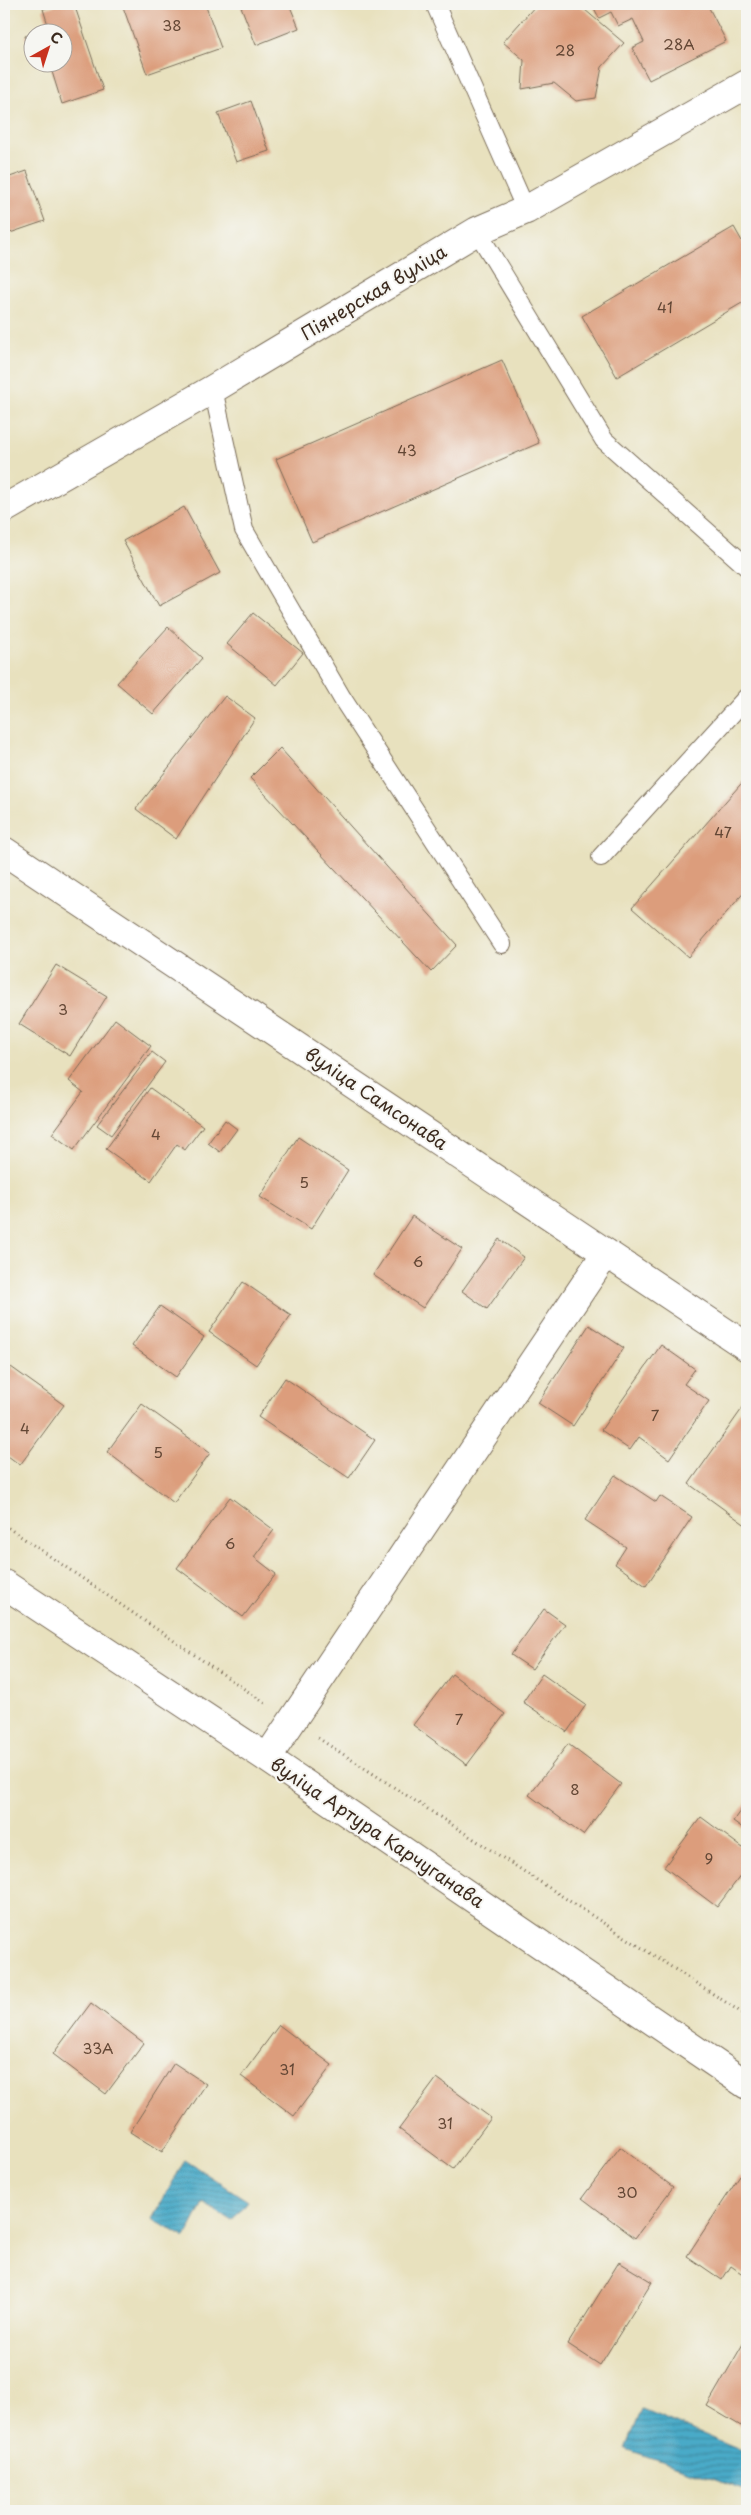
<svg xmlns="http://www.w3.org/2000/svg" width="751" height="2515" font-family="'Playpen Sans',sans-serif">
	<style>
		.water { fill: url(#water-rules); stroke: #426a73 }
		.building { fill: #dc9d7b }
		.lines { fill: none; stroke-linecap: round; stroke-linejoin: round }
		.lane-casing { stroke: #786a56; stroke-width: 20 }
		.street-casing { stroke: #786a56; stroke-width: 30 }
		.secondary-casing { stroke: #786a56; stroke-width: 30 }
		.path { stroke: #786a56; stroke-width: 3; stroke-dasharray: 1 4; stroke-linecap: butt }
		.lane { stroke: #fff; stroke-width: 18 }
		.street { stroke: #fff; stroke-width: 28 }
		.secondary { stroke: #fff; stroke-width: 28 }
		.labels { text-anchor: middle; stroke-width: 4; stroke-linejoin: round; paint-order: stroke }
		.number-label { font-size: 15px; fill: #634735 }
		.street-label { font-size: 18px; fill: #3b2a1e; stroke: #f6f6f2 }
	</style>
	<defs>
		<pattern id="water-rules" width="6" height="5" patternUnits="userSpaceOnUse" patternTransform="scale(1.25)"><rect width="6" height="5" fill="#49aac8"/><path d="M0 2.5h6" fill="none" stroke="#3e8ba2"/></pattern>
	</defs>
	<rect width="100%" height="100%" fill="#f6f6f2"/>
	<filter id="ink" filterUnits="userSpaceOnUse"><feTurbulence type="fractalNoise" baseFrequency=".02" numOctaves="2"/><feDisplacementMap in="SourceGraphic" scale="10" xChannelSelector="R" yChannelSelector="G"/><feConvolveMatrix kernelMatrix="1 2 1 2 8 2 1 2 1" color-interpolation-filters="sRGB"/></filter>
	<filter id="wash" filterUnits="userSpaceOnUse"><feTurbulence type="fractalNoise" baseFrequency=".0096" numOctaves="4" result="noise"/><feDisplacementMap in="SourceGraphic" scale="20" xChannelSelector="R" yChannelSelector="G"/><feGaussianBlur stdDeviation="1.12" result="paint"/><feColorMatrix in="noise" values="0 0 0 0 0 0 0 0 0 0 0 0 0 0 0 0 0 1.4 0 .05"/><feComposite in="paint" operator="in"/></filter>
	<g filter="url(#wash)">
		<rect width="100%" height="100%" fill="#e8e1be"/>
		<path class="water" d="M185,2160L248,2201L232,2221L203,2203L185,2238L152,2219Z
			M642,2409L747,2453V2491L626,2449Z"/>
		<g id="blocks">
			<path class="building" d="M59,4H74L103,90L62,104L49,62H62V32H38L49,28L43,9Z
				M122,4H205L221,48L147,74Z
				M240,4H289L299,28L256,45Z
				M537,4H578L624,43L602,67L596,98L576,101L554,83L522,89L524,60L503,42Z
				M592,4H707L726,41L649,80L632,48L644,42L633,19L618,26L611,12L599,18Z
				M32,34V58L25,36Z
				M251,101L269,151L236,162L218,113Z
				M27,171L45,221L10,233L4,215V179Z
				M734,227L747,250V300L617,377L582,316Z
				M502,360L539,443L312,542L276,459Z
				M184,507L220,573L159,606L123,541Z
				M253,613L303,653L277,685L227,644Z
				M168,627L202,658L153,714L117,683Z
				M225,696L255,718L176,839L136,809Z
				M280,748L457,945L431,972L250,778Z
				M747,777V889L688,957L632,908Z
				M56,965L107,996L70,1056L19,1024Z
				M115,1019L151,1046L74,1150L52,1134L83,1092L69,1081Z
				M152,1052L165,1062L111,1135L97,1125Z
				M150,1088L203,1126L185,1150L177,1144L151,1181L106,1149Z
				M225,1120L237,1129L220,1152L208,1143Z
				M298,1137L348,1170L311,1229L260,1197Z
				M412,1216L462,1249L423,1308L373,1275Z
				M499,1239L524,1257L487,1309L462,1291Z
				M243,1282L291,1315L256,1365L209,1332Z
				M160,1306L204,1337L176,1377L132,1346Z
				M589,1325L624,1348L573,1426L538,1403Z
				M661,1345L695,1369L684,1384L709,1401L669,1459L639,1437L630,1450L601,1430Z
				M11,1367L64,1405L20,1465L4,1453V1378Z
				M285,1378L375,1440L349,1478L258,1417Z
				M142,1404L210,1453L174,1503L107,1452Z
				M744,1406L747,1409V1526L689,1484Z
				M615,1475L656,1502L660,1496L692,1517L646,1586L615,1564L626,1547L585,1520Z
				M230,1497L274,1530L254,1557L276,1574L243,1617L177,1568Z
				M544,1609L565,1624L532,1669L511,1655Z
				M452,1674L505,1714L467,1765L413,1725Z
				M542,1674L586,1705L567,1732L523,1702Z
				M568,1744L621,1784L583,1835L529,1795Z
				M747,1801V1831L733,1821Z
				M701,1817L747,1851V1867L717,1907L664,1867Z
				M91,2003L144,2043L106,2094L53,2054Z
				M279,2025L332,2065L294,2116L241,2076Z
				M174,2063L206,2084L162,2152L130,2132Z
				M437,2078L491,2118L453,2169L399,2129Z
				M620,2147L673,2187L635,2238L582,2198Z
				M740,2176L747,2181V2277L731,2266L722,2280L687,2256Z
				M619,2262L652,2282L600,2365L568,2344Z
				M747,2337V2415L741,2426L707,2406Z"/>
		</g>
	</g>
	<g filter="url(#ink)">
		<use href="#blocks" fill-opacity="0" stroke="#786a56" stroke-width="1"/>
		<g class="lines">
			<g class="lane-casing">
				<path id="lane" d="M435,4L526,210
					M477,231L604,440L747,567
					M213,389L244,530L342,698L502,944
					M601,857L747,697"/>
			</g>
			<g class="street-casing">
				<path id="street" d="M4,1584L267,1758L747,2085
					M267,1758L606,1253"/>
			</g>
			<g class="secondary-casing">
				<path id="secondary" d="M4,509L213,389L477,231L526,210L747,84
					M4,851L747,1347"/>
			</g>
			<path class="path" d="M4,1525L265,1703
				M318,1738L747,2016"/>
			<use href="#lane" class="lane"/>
			<use href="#street" class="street"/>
			<use href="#secondary" class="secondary"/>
		</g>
	</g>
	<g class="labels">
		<g class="number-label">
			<text x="172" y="31">38</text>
			<text x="679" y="50">28А</text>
			<text x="565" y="56">28</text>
			<text x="665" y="313">41</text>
			<text x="407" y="456">43</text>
			<text x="723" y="838">47</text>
			<text x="63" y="1015">3</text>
			<text x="156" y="1140">4</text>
			<text x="304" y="1188">5</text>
			<text x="418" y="1267">6</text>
			<text x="655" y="1421">7</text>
			<text x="25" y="1434">4</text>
			<text x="158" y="1458">5</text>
			<text x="230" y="1549">6</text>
			<text x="459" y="1725">7</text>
			<text x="575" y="1795">8</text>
			<text x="709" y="1864">9</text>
			<text x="98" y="2054">33А</text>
			<text x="287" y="2075">31</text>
			<text x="445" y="2129">31</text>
			<text x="627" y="2198">30</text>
		</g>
		<g class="street-label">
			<text transform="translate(374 293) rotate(-31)" y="6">Піянерская вуліца</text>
			<text transform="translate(376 1099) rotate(34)" y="6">вуліца Самсонава</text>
			<text transform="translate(377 1833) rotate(34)" y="6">вуліца Артура Карчуганава</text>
		</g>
	</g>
	<rect width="751" height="2515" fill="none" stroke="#f6f6f2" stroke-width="20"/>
	<g transform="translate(48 48) rotate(39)"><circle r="24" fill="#f6f6f2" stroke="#aba49d"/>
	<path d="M0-4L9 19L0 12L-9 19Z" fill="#c8321e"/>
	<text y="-8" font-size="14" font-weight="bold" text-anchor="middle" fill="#3b2a1e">С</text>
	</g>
</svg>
